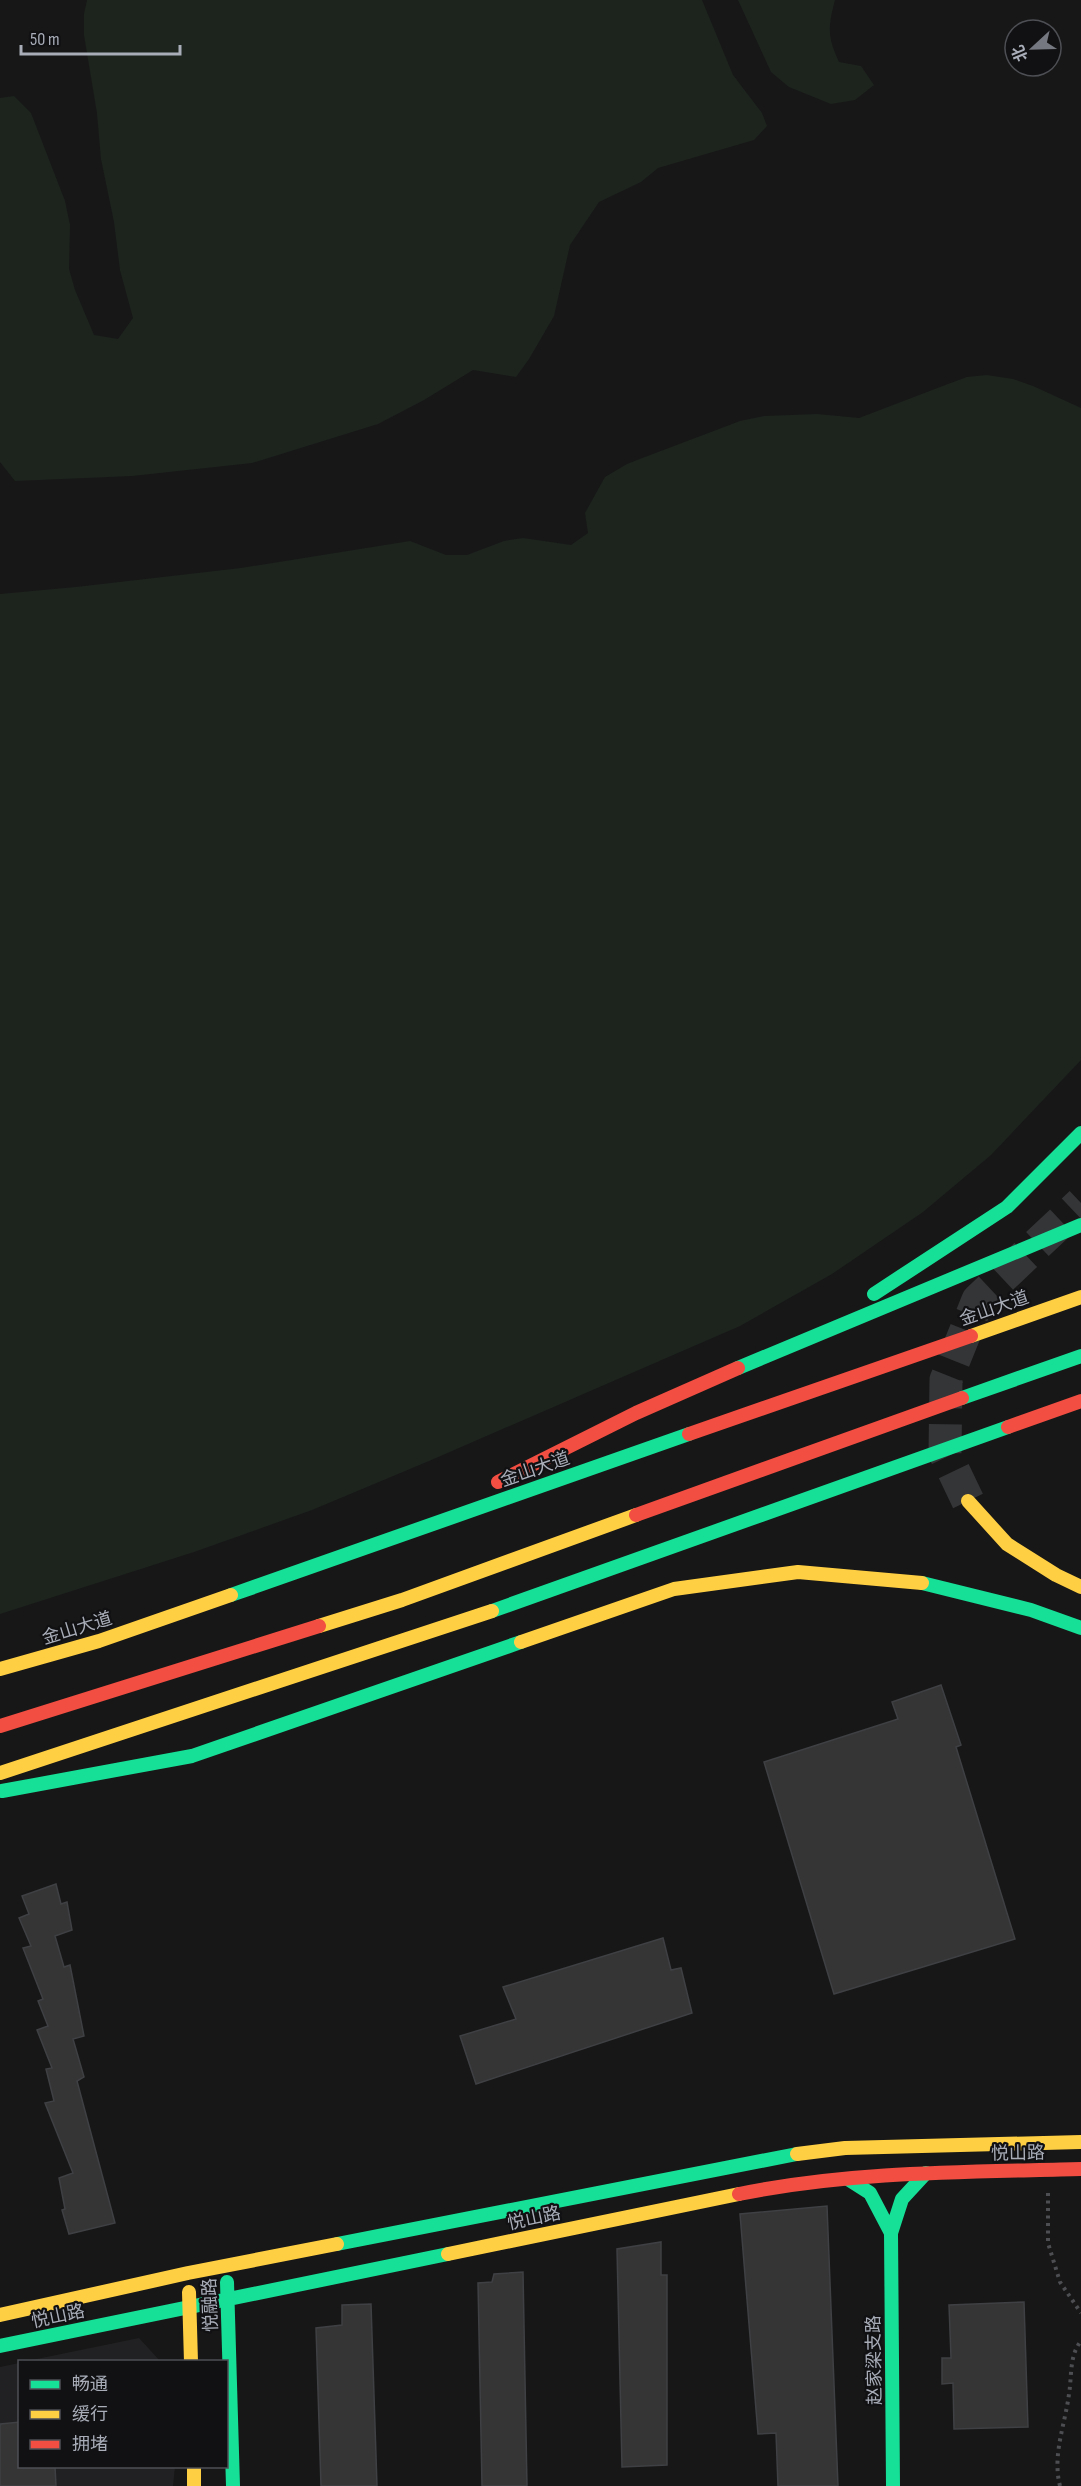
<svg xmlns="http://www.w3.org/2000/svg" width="1081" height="2486" font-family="'Sofia Sans Condensed','Noto Sans SC',sans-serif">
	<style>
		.built { fill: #212123 }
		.green { fill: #1d241e }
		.building { fill: #353536; stroke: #3f4043; stroke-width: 1.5 }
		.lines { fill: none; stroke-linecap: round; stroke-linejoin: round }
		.highway-tunnel { stroke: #343537; stroke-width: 33; stroke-dasharray: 33 16; stroke-linecap: butt }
		.path { stroke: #4d4e52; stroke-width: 4; stroke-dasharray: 3 4.5; stroke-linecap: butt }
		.fast { stroke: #16e098; stroke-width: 14 }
		.slow { stroke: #ffcf43; stroke-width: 14 }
		.jam { stroke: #f24e42; stroke-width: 14 }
		.labels { text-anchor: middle; stroke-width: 4.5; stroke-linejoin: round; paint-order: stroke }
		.street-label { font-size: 18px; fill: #a8adb8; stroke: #111113 }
	</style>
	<rect width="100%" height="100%" fill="#171717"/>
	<path class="built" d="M139,2338L160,2361H27Z
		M19,2363L20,2466L175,2467L173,2486H0V2367Z"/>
	<path class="green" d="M87,0H702L733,75L762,113L767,126L754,140L658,168L641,182L599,202L570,245L554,316L529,359L516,377L473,370L424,400L378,424L252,463L132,476L15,481L0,462V98L14,96L31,113L65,201L70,225L69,269L75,290L94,335L118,339L133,318L120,270L114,222L101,159L97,113L84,35V14Z
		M738,0H835C828,27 827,36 839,62L861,66L874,85L855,100L831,104L789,87L771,72Z
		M987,375L1013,379L1033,386L1081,408V1060L991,1155L923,1212L832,1274L740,1326L429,1461L312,1510L194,1552L0,1614V594L76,587L241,568L410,541L446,555H467L504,541L523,538L571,545L588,533L585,513L605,477L627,464L645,457L740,421L764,416L817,414L859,418L948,384L967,377Z"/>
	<path class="building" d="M941,1685L961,1745L956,1747L1015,1939L834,1994L764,1762L898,1719L892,1702Z
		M56,1884L61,1904L67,1902L72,1930L55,1936L64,1967L70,1965L84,2036L73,2039L84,2077L77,2081L115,2223L69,2234L62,2210L65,2209L59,2178L73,2173L45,2103L54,2101L46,2069L52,2068L37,2030L48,2026L38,2001L43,1999L23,1948L31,1946L19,1918L29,1914L22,1896Z
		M663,1938L671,1970L681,1968L692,2013L476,2084L460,2036L516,2019L503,1987Z
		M827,2206L838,2486H778L776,2433L758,2434L740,2214Z
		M661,2242V2275H667V2465L622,2467L617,2249Z
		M523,2272L527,2486H482L478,2283L492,2282L494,2274Z
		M1024,2302L1028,2427L954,2429L953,2383L942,2384V2358H951L949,2305Z
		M371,2304L377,2486H321L316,2328L342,2325V2305Z
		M20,2422V2466H55L56,2486H0V2424Z"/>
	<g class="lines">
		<path class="highway-tunnel" d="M968,1501L945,1453L946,1380L978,1300L1081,1203"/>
		<path class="path" d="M1048,2193V2243L1060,2282L1081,2313
			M1060,2486C1052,2455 1065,2425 1069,2394C1072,2376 1069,2356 1081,2341"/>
		<path class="fast" d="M874,1294L1007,1207L1081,1133
			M738,1368L1081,1225
			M962,1398L1081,1356
			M922,1583L1031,1610L1081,1628
			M231,1595L689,1434
			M492,1611L1008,1427
			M2,1791L192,1756L521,1642
			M848,2179L870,2193L891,2233
			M337,2244L797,2154
			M227,2282L233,2486
			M0,2346L448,2254
			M893,2486L891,2233L902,2199L926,2173"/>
		<path class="slow" d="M971,1336L1081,1297
			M968,1501L1007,1544L1056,1575L1081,1587
			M319,1626L402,1600L636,1515
			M521,1642L674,1589L798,1572L922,1583
			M0,1669L99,1641L231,1595
			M0,1773L492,1611
			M797,2154L845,2148L1081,2142
			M448,2254L739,2194
			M189,2292L191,2362
			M0,2315L188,2273L337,2244
			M194,2466V2486"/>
		<path class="jam" d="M1008,1427L1081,1401
			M689,1434L971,1336
			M498,1482L636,1413L738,1368
			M636,1515L962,1398
			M0,1726L319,1626
			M739,2194C851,2171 968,2172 1081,2169"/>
	</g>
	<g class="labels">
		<g class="street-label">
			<text transform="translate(994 1308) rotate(-19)" y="6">金山大道</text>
			<text transform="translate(535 1469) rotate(-19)" y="6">金山大道</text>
			<text transform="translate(77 1628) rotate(-17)" y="6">金山大道</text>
			<text transform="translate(1018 2153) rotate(-1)" y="6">悦山路</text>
			<text transform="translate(534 2218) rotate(-12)" y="6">悦山路</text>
			<text transform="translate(210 2305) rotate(-92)" y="6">悦融路</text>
			<text transform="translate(58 2316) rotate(-12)" y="6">悦山路</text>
			<text transform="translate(874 2360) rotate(-91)" y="6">赵家梁支路</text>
		</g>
	</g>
	<rect x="18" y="2360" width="210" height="108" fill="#111113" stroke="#4d4f55" stroke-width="1.5"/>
	<rect x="30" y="2380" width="30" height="9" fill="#16e098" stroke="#4d4f55" stroke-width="1.5"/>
	<text x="72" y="2390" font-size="18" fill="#a8adb8">畅通</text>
	<rect x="30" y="2410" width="30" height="9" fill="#ffcf43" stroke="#4d4f55" stroke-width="1.5"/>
	<text x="72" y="2420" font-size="18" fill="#a8adb8">缓行</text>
	<rect x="30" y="2440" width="30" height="9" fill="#f24e42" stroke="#4d4f55" stroke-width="1.5"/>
	<text x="72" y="2450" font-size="18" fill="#a8adb8">拥堵</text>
	<g transform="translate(1033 48) rotate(248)"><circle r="28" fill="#111113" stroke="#4d4f55" stroke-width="1.5"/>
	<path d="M0-4.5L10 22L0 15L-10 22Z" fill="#757880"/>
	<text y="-9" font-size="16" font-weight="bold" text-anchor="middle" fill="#a8adb8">北</text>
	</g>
	<path d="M21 45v9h159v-9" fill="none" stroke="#a8adb8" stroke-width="3"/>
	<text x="30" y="45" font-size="18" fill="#a8adb8" stroke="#111113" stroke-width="4.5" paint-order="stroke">50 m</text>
</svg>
